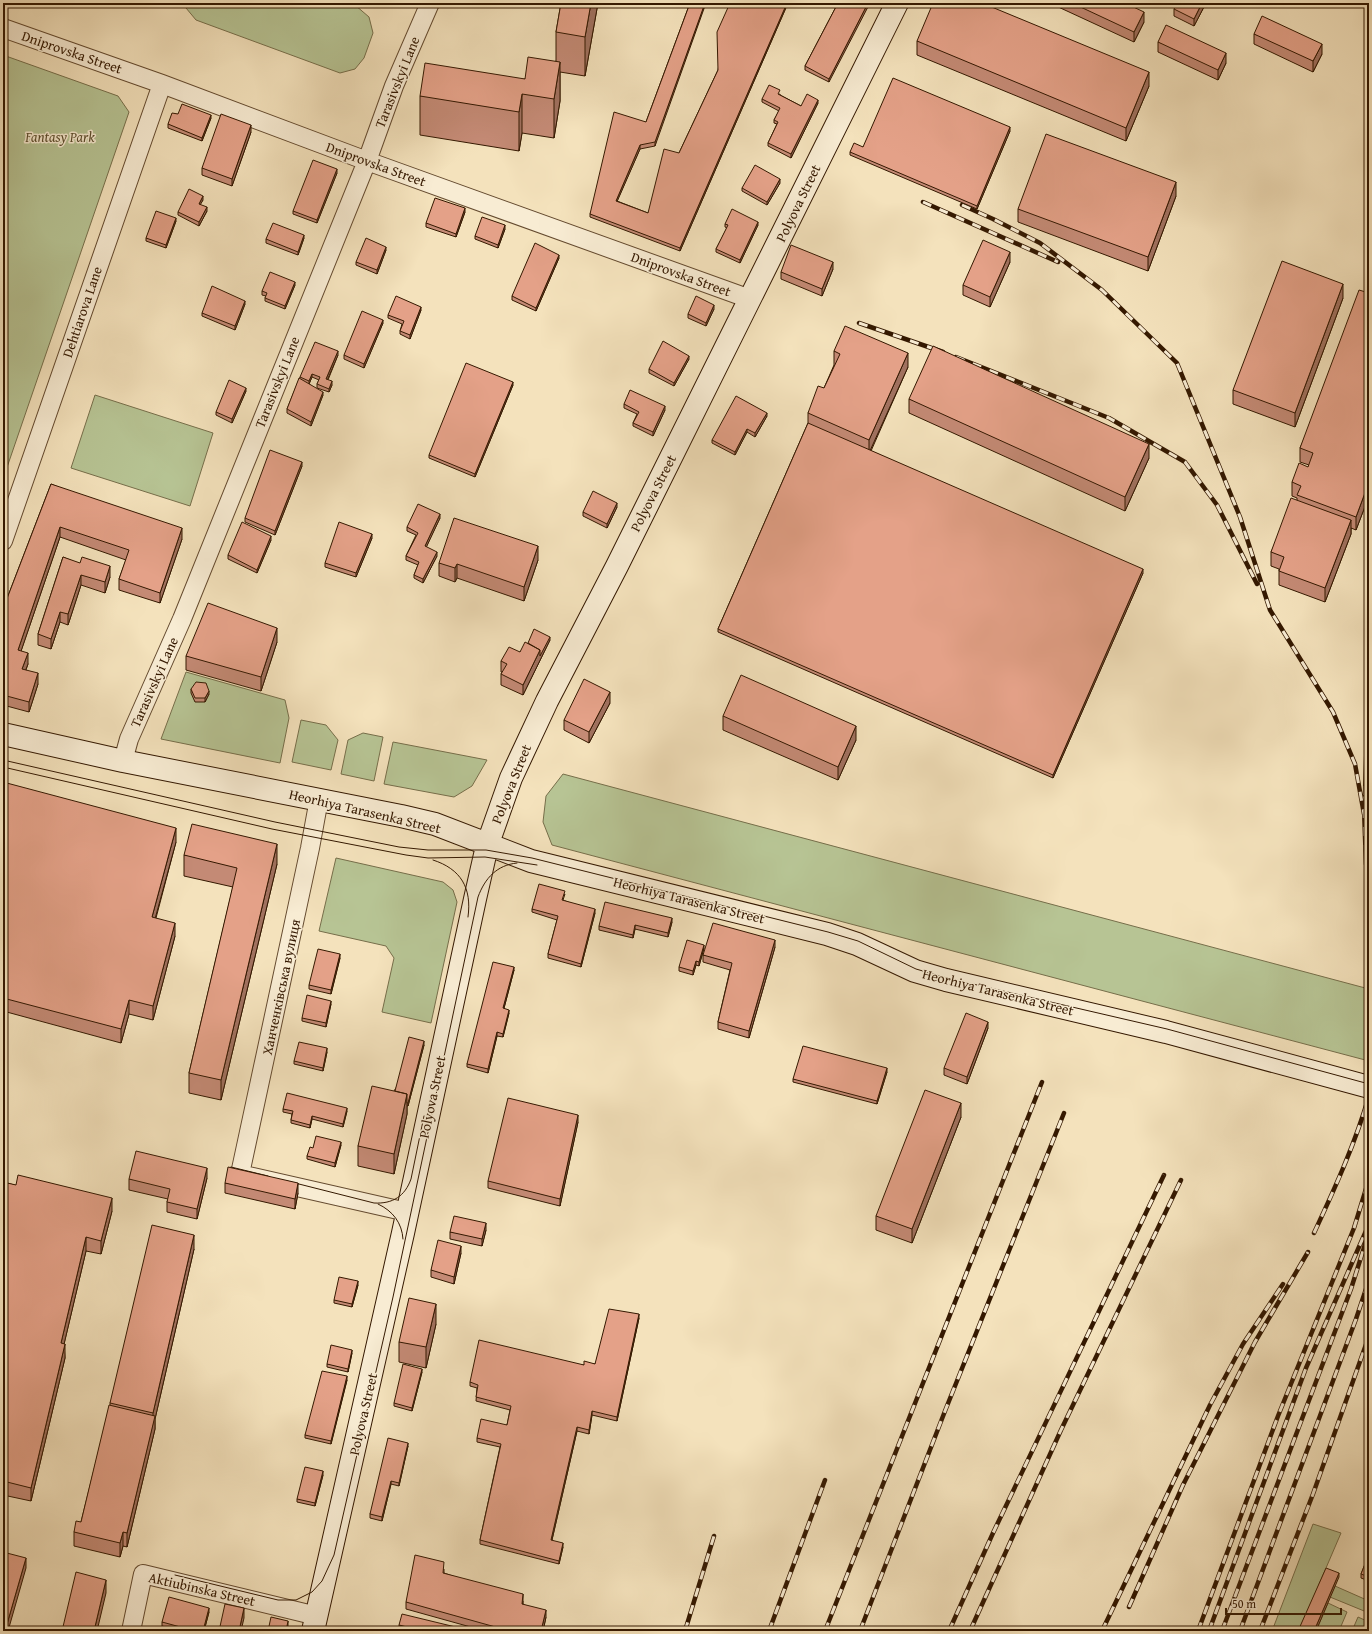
<svg xmlns="http://www.w3.org/2000/svg" width="1372" height="1634" font-family="'Gentium Book Plus',serif">
	<style>
		.green { fill: #b7c494; stroke: #766e4a }
		.lines { fill: none; stroke-linecap: round; stroke-linejoin: round }
		.street-casing { stroke: #644a2f; stroke-width: 20 }
		.secondary-casing { stroke: #341800; stroke-width: 24 }
		.street { stroke: #f8ecd3; stroke-width: 18 }
		.secondary { stroke: #f8ecd3; stroke-width: 22 }
		.tram { stroke: #341800; stroke-width: 1 }
		.rail-casing { stroke: #341800; stroke-width: 4.5 }
		.rail { stroke: #f8ecd3; stroke-width: 3; stroke-dasharray: 9; stroke-linecap: butt }
		.wall { fill: #c48a75; stroke: #341800 }
		.shaded-wall { fill: #a0715f; stroke: #341800 }
		.building { fill: #e4a188; stroke: #341800 }
		.labels { text-anchor: middle; stroke-width: 3; stroke-linejoin: round; paint-order: stroke }
		.street-label { font-size: 14px; fill: #341800; stroke: #f8ecd3 }
		.park-label { font-size: 14px; font-style: italic; fill: #5b4c2c; stroke: #f8ecd3 }
	</style>
	<rect width="100%" height="100%" fill="#f4e2bc"/>
	<filter id="stains"><feTurbulence type="fractalNoise" baseFrequency=".005" numOctaves="4"/><feColorMatrix values="0 0 0 0 .2 0 0 0 0 .09 0 0 0 0 .02 0 0 0 .5 -.17"/></filter>
	<radialGradient id="worn" r=".72"><stop offset=".6" stop-color="#630" stop-opacity="0"/><stop offset="1" stop-color="#630" stop-opacity=".3"/></radialGradient>
	<path class="green" d="M185,3H350L355,5L369,17L373,33L364,58L355,69L340,73L196,20L186,8Z
		M3,55L118,96L129,112L3,479Z
		M95,395L213,433L190,506L71,468Z
		M186,672L285,700L289,718L280,763L161,739Z
		M301,720L326,725L338,740L331,770L292,762Z
		M363,733L383,737L374,781L341,774L348,740Z
		M393,742L487,760L472,786L454,797L384,784Z
		M563,774L1369,989V1061L552,845L543,822L546,796Z
		M336,858L443,882L453,890L457,902L431,1023L382,1012L394,958L386,946L319,931Z
		M1313,1524L1341,1533L1299,1631H1272Z
		M1335,1586L1369,1601V1613L1330,1597Z
		M1328,1603L1347,1612L1339,1631H1316Z
		M1358,1617L1369,1622V1631H1352Z"/>
	<g class="lines">
		<g class="street-casing">
			<path id="street" d="M3,28L162,84L367,161L750,299
				M3,541L162,84
				M123,761L129,739L182,619L367,161L394,86L430,3
				M319,799L310,848L240,1174L407,1212
				M131,1631L143,1574L317,1616"/>
		</g>
		<g class="secondary-casing">
			<path id="secondary" d="M3,734L123,761L401,816L435,824L531,861L827,934L857,944L915,971L946,980L1166,1032L1369,1087
				M313,1631L403,1233L475,899L487,846L511,778L547,701L617,566L897,3"/>
		</g>
		<use href="#street" class="street"/>
		<use href="#secondary" class="secondary"/>
		<path class="tram" d="M3,760L275,822L399,847L428,850H486L532,858L828,932L858,941L916,969L947,978L1167,1029L1369,1084
			M3,767L272,829L406,855L428,858L485,857L537,865
			M433,860C461,869 472,888 468,917
			M231,1167L268,1176
			M287,1181L374,1203C393,1204 405,1196 411,1179L424,1116
			M378,1204C393,1211 402,1223 403,1239
			M175,1575L278,1600H296L312,1592L322,1581L334,1555L393,1297L478,897C485,878 497,865 517,863"/>
		<g class="rail-casing">
			<path id="rail" d="M923,202L1058,262
				M962,205L993,219L1040,243L1102,290L1177,363L1240,517L1270,610L1333,712L1355,764L1364,814
				M859,323L943,352
				M956,357L1109,418L1185,462L1217,505L1257,584
				M1365,795L1369,670
				M1364,809L1366,864L1369,877
				M1314,1233C1335,1188 1355,1144 1369,1096
				M1129,1607L1183,1485L1255,1342L1308,1252
				M685,1631L714,1536
				M769,1631L825,1480
				M825,1631L1042,1082
				M860,1631L945,1411L1064,1113
				M949,1631L993,1533L1164,1175
				M970,1631L1061,1430L1181,1180
				M1102,1631L1210,1405L1243,1344L1283,1284
				M1198,1631L1278,1416L1354,1228L1369,1179
				M1209,1631L1306,1368L1369,1224
				M1222,1631L1351,1289L1368,1235
				M1240,1631L1356,1319L1369,1280
				M1260,1631L1313,1494L1369,1336"/>
		</g>
		<use href="#rail" class="rail"/>
	</g>
	<path class="wall" d="M561,3H598L585,76L560,72V101L554,138L522,133L519,151L420,135V96L525,79L556,61V32Z
		M690,3L655,146L640,149L617,201L648,213L679,153L718,70L730,3H788L680,251L590,217V214L646,122Z
		M838,3L829,82L805,70V66Z
		M1054,3H1125L1144,22L1134,42L1054,5Z
		M1206,3L1194,26L1174,16V9Z
		M1254,34L1322,54L1313,72L1254,44Z
		M917,41L1149,86L1126,141L917,55Z
		M1158,42L1226,63L1218,80L1158,52Z
		M780,94V95L801,106L818,103L791,158L768,146V143L777,124L774,123V120L779,111L762,102V99Z
		M211,118L202,141L168,128V124Z
		M1010,131L977,209L850,155V152L863,147Z
		M251,132L232,186L202,175V168Z
		M337,173L317,223L293,214V211Z
		M780,183L767,205L742,191V188Z
		M1176,196L1148,271L1018,222V209Z
		M203,200L200,204L207,211L199,226L178,215V212Z
		M465,212L456,237L426,227V223Z
		M176,221L166,248L146,241V238Z
		M725,224L758,225L740,263L716,252V249L727,228L725,227Z
		M505,229L498,248L475,239V236Z
		M304,238L298,255L266,243V239Z
		M386,250L377,274L356,265V262Z
		M559,258L536,311L512,300V296Z
		M1010,262L990,307L963,295V285Z
		M833,269L822,296L781,279V272Z
		M295,285L285,309L265,301V298L266,296L262,295V291Z
		M1369,293V496L1356,530L1351,528V534L1325,602L1279,585V569L1271,566V552L1297,501V498L1292,496V482L1308,467L1309,465L1300,462V448Z
		M1343,298L1295,427L1233,404V390Z
		M245,304L235,330L202,316V313Z
		M714,309L706,326L688,318V314Z
		M421,310L410,339L400,334V331L402,324L388,318V315Z
		M383,323L364,368L344,359V355Z
		M834,351L908,367L871,451L1143,573L1053,778L718,632V629L808,423V413L824,388L834,365Z
		M338,355L328,380L332,385L329,392L317,388V384L319,380L312,377L309,384L323,395L311,426L287,413V409L300,377Z
		M689,359L674,386L649,373V369Z
		M513,385L475,477L429,458V455Z
		M246,391L232,423L216,415V412Z
		M909,399L1149,458L1125,511L909,413Z
		M624,404L665,410L653,436L633,426V423L637,414L624,408Z
		M767,416L755,437L747,432L735,455L712,443V440Z
		M302,466L275,535L245,522V518Z
		M51,484L182,539L160,603L119,590V579L126,560L60,537L21,651L28,664L26,670L38,684L29,712L3,705V609Z
		M617,507L607,528L583,516V512Z
		M440,518L426,547L437,556L423,583L414,578V575L418,565L406,560V556L416,535L407,531V527Z
		M372,538L356,577L325,567V563Z
		M271,540L257,573L228,559V555Z
		M63,557L110,577L105,593L81,585L68,625L60,622L51,649L38,645V634Z
		M538,560L524,601L457,578L455,582L439,576V563Z
		M550,640L523,695L501,685V674L502,672H501V661L520,652L528,643Z
		M277,642L261,691L186,670V656Z
		M191,689L209,694L205,702H195L191,693Z
		M610,703L589,743L564,730V720Z
		M723,716L856,740L838,780L723,730Z
		M3,782L176,842L156,918L175,936L153,1020L129,1014L121,1043L3,1011Z
		M184,855L277,864L221,1100L189,1093V1073L233,887L184,876Z
		M565,894L563,900L595,913L581,967L548,958V954L557,920L532,912V909Z
		M672,922L668,937L635,929L633,938L599,930V926Z
		M775,947L749,1038L718,1029V1022L730,970L703,962V955Z
		M704,948L699,966L696,965L693,975L679,971V967Z
		M340,958L331,994L309,989V985Z
		M514,970L504,1008L509,1013L503,1037L497,1036L488,1073L467,1067V1064Z
		M331,1004L326,1027L302,1021V1018Z
		M988,1028L967,1084L944,1075V1068Z
		M424,1045L408,1106H407V1114L394,1174L358,1166V1146Z
		M327,1052L323,1071L294,1064V1061Z
		M887,1072L877,1104L793,1082V1079Z
		M283,1109L347,1111L343,1127L312,1119L310,1128L291,1123V1120L292,1114L283,1112Z
		M961,1117L912,1243L876,1230V1216Z
		M578,1122L560,1206L488,1188V1181Z
		M341,1145L335,1167L307,1159V1156L313,1148Z
		M207,1178L197,1219L167,1212V1202L168,1199L129,1190V1179Z
		M3,1182L112,1211L101,1254L86,1251L64,1344L65,1358L31,1501L3,1495Z
		M225,1183L298,1193L295,1209L225,1193Z
		M486,1230L482,1246L450,1239V1232Z
		M194,1249L155,1419V1429L127,1547L123,1546L120,1557L74,1546V1532L81,1522L110,1405V1403Z
		M461,1253L454,1284L431,1277V1270Z
		M358,1285L352,1307L334,1303V1300Z
		M639,1318L617,1421L592,1415L589,1434L577,1431L552,1540L563,1547L559,1564L480,1544V1540L500,1447L477,1442V1438L507,1425L510,1410L476,1401L477,1388L470,1386V1382L584,1365L595,1364Z
		M436,1324L426,1368L399,1362V1342Z
		M352,1353L348,1372L327,1367V1364Z
		M422,1372L412,1411L394,1406V1403Z
		M347,1380L331,1444L305,1438V1435Z
		M408,1446L399,1486L391,1484L382,1521L370,1518V1514Z
		M323,1475L315,1506L297,1502V1499Z
		M1369,1554V1581L1361,1578V1574Z
		M444,1569V1573L523,1601V1604L546,1617L543,1631H485L406,1609V1602Z
		M209,1612L204,1631H182L162,1626V1622Z
		M399,1625L472,1631H399Z"/>
	<path class="shaded-wall" d="M591,3H598L585,76V37Z
		M705,3H706L655,146V142Z
		M787,3H788L680,251V248Z
		M868,3H870L829,82V79Z
		M1202,3H1206L1194,26V19Z
		M1144,12V22L1134,42V32Z
		M1322,44V54L1313,72V61Z
		M1226,53V63L1218,80V70Z
		M560,62V101L554,138V99Z
		M1149,72V86L1126,141V128Z
		M522,94V133L519,151V112Z
		M818,100V103L791,158V154Z
		M211,115V118L202,141V138Z
		M251,125V132L232,186V179Z
		M1010,127V131L977,209V206Z
		M640,145V149L616,204V201Z
		M337,169V173L317,223V220Z
		M780,179V183L767,205V202Z
		M1176,182V196L1148,271V257Z
		M203,196V200L199,207V204Z
		M207,207V211L199,226V222Z
		M465,208V212L456,237V234Z
		M176,218V221L166,248V245Z
		M758,222V225L740,263V260Z
		M505,225V229L498,248V245Z
		M304,235V238L298,255V252Z
		M386,247V250L377,274V270Z
		M1010,252V262L990,307V297Z
		M559,255V258L536,311V308Z
		M833,262V269L822,296V289Z
		M295,282V285L285,309V306Z
		M1343,284V298L1295,427V413Z
		M245,301V304L235,330V326Z
		M714,305V309L706,326V323Z
		M421,307V310L410,339V335Z
		M383,320V323L364,368V364Z
		M338,351V355L326,383V379Z
		M908,353V367L869,453V440Z
		M689,356V359L674,386V383Z
		M312,374V377L309,384V381Z
		M332,381V385L329,392V389Z
		M513,382V385L475,477V474Z
		M246,388V391L232,423V419Z
		M323,392V395L311,426V422Z
		M665,406V410L653,436V432Z
		M767,413V416L755,437V433Z
		M747,429V432L735,455V452Z
		M1149,444V458L1125,511V497Z
		M302,462V466L275,535V531Z
		M1369,482V496L1356,530V517Z
		M617,503V507L607,528V524Z
		M440,514V518L425,550V546Z
		M1351,520V534L1325,602V588Z
		M60,527V537L18,660V650Z
		M182,528V539L160,603V593Z
		M372,534V538L356,577V573Z
		M271,536V540L257,573V570Z
		M538,546V560L524,601V587Z
		M437,552V556L423,583V579Z
		M457,564V578L455,582V568Z
		M110,566V577L105,593V582Z
		M1143,569V573L1053,778V775Z
		M81,575V585L68,625V614Z
		M60,612V622L51,649V639Z
		M277,628V642L261,691V677Z
		M550,637V640L523,695V685L540,650Z
		M28,653V664L22,679V669Z
		M38,673V684L29,712V702Z
		M209,691V694L205,702V698Z
		M610,692V703L589,743V732Z
		M856,726V740L838,780V767Z
		M176,828V842L152,930V917Z
		M277,844V864L221,1100V1080Z
		M595,909V913L581,967V964Z
		M672,918V922L668,937V933Z
		M175,923V936L153,1020V1006Z
		M635,925V929L633,938V935Z
		M775,940V947L749,1038V1031Z
		M704,945V948L699,966V962Z
		M340,954V958L331,994V990Z
		M696,961V965L693,975V971Z
		M514,967V970L503,1012V1008Z
		M129,1000V1014L121,1043V1029Z
		M331,1001V1004L326,1027V1023Z
		M509,1010V1013L503,1037V1034Z
		M988,1022V1028L967,1084V1077Z
		M497,1032V1036L488,1073V1069Z
		M424,1041V1045L408,1106V1103Z
		M327,1048V1052L323,1071V1068Z
		M887,1068V1072L877,1104V1101Z
		M407,1094V1114L394,1174V1154Z
		M961,1103V1117L912,1243V1229Z
		M347,1108V1111L343,1127V1124Z
		M578,1115V1122L560,1206V1199Z
		M312,1116V1119L310,1128V1125Z
		M341,1142V1145L335,1167V1163Z
		M207,1168V1178L197,1219V1209Z
		M298,1183V1193L295,1209V1199Z
		M112,1198V1211L101,1254V1241Z
		M486,1223V1230L482,1246V1239Z
		M194,1235V1249L155,1419V1429L127,1547V1533L153,1423V1413Z
		M86,1237V1251L61,1357V1343Z
		M461,1246V1253L454,1284V1277Z
		M358,1281V1285L352,1307V1304Z
		M436,1304V1324L426,1368V1347Z
		M639,1314V1318L617,1421V1417Z
		M65,1344V1358L31,1501V1488Z
		M352,1350V1353L348,1372V1369Z
		M422,1369V1372L412,1411V1408Z
		M347,1376V1380L331,1444V1441Z
		M592,1411V1415L589,1434V1430Z
		M577,1427V1431L551,1544V1540Z
		M408,1443V1446L399,1486V1483Z
		M323,1471V1475L315,1506V1503Z
		M391,1481V1484L382,1521V1517Z
		M123,1532V1546L120,1557V1543Z
		M563,1543V1547L559,1564V1561Z
		M26,1558V1568L8,1631H5Z
		M1339,1573V1577L1316,1631H1314Z
		M106,1580V1593L97,1631H94Z
		M523,1594V1601L522,1611V1604Z
		M209,1608V1612L204,1631H203Z
		M244,1608V1618L241,1631H239Z
		M546,1610V1617L543,1631H541Z
		M288,1621V1631H286Z"/>
	<path class="building" d="M561,3H591L585,37L556,32Z
		M690,3H705L655,142L640,145L616,201L648,213L664,149L679,153L718,70L717,32L730,3H787L680,248L590,214L614,112L646,122Z
		M838,3H868L829,79L805,66Z
		M933,3H982L1149,72L1126,128L917,41Z
		M1072,3H1125L1144,12L1134,32Z
		M1177,3H1202L1194,19L1174,9Z
		M1262,16L1322,44L1313,61L1254,34Z
		M1166,25L1226,53L1218,70L1158,42Z
		M528,57L560,62L554,99L522,94L519,112L420,96L425,63L525,79Z
		M893,78L1010,127L977,206L850,152L854,143L863,147Z
		M769,85L780,90L778,94L801,106L807,94L818,100L791,154L768,143L778,122L774,120L780,108L762,99Z
		M182,104L211,115L202,138L168,124L172,113L178,114Z
		M221,114L251,125L232,179L202,168Z
		M1046,134L1176,182L1148,257L1018,209Z
		M313,160L337,169L317,220L293,211Z
		M755,165L780,179L767,202L742,188Z
		M189,189L203,196L199,204L207,207L199,222L178,212Z
		M435,198L465,208L456,234L426,223Z
		M732,209L758,222L740,260L716,249L728,225L725,224Z
		M156,211L176,218L166,245L146,238Z
		M482,217L505,225L498,245L475,236Z
		M273,223L304,235L298,252L266,239Z
		M366,238L386,247L377,270L356,262Z
		M983,240L1010,252L990,297L963,285Z
		M535,243L559,255L536,308L512,296Z
		M791,245L833,262L822,289L781,272Z
		M1282,261L1343,284L1295,413L1233,390Z
		M270,272L295,282L285,306L265,298L267,293L262,291Z
		M212,286L245,301L235,326L202,313Z
		M1359,290L1369,293V482L1356,517L1297,495L1301,486L1292,482L1299,463L1308,467L1313,453L1300,448Z
		M396,296L421,307L410,335L400,331L404,321L388,315Z
		M696,296L714,305L706,323L688,314Z
		M362,311L383,320L364,364L344,355Z
		M845,326L908,353L869,440L808,413L818,386L824,388L840,354L834,351Z
		M663,341L689,356L674,383L649,369Z
		M315,342L338,351L326,379L332,381L329,389L317,384L320,377L312,374L309,381L300,377Z
		M933,346L1149,444L1125,497L909,399Z
		M466,363L513,382L475,474L429,455Z
		M299,378L323,392L311,422L287,409Z
		M229,380L246,388L232,419L216,412Z
		M630,390L665,406L653,432L633,423L639,412L624,404Z
		M736,396L767,413L755,433L747,429L735,452L712,440Z
		M808,423L1143,569L1053,775L718,629Z
		M270,450L302,462L275,531L245,518Z
		M51,484L182,528L160,593L119,579L129,550L60,527L18,650L28,653L22,669L38,673L29,702L3,695V609Z
		M593,491L617,503L607,524L583,512Z
		M1291,498L1351,520L1325,588L1279,571L1284,557L1271,552Z
		M418,504L440,514L425,546L437,552L423,579L414,575L419,562L406,556L418,533L407,527Z
		M454,518L538,546L524,587L457,564L455,568L439,563Z
		M242,522L271,536L257,570L228,555Z
		M339,522L372,534L356,573L325,563Z
		M63,557L80,563L82,557L110,566L105,582L81,575L68,614L60,612L51,639L38,634Z
		M208,603L277,628L261,677L186,656Z
		M534,629L550,637L540,656V650L528,643Z
		M525,642L540,650L523,685L501,674L507,664L501,661L509,647L520,652Z
		M741,675L856,726L838,767L723,716Z
		M584,679L610,692L589,732L564,720Z
		M196,682L206,683L209,691L205,698H195L191,689Z
		M3,782L176,828L152,917L175,923L153,1006L129,1000L121,1029L3,998Z
		M192,824L277,844L221,1080L189,1073L237,868L184,855Z
		M539,884L565,891L562,900L595,909L581,964L548,954L558,916L532,909Z
		M605,902L672,918L668,933L635,925L633,935L599,926Z
		M713,923L775,940L749,1031L718,1022L732,963L703,955Z
		M687,940L704,945L699,962L696,961L693,971L679,967Z
		M318,949L340,954L331,990L309,985Z
		M493,962L514,967L503,1008L509,1010L503,1034L497,1032L488,1069L467,1064Z
		M307,995L331,1001L326,1023L302,1018Z
		M966,1013L988,1022L967,1077L944,1068Z
		M409,1037L424,1041L408,1103H407V1094L395,1091Z
		M299,1042L327,1048L323,1068L294,1061Z
		M803,1046L887,1068L877,1101L793,1079Z
		M372,1086L407,1094L394,1154L358,1146Z
		M925,1090L961,1103L912,1229L876,1216Z
		M287,1093L347,1108L343,1124L312,1116L310,1125L291,1120L293,1111L283,1109Z
		M508,1098L578,1115L560,1199L488,1181Z
		M316,1136L341,1142L335,1163L307,1156L310,1147L313,1148Z
		M136,1151L207,1168L197,1209L167,1202L170,1189L129,1179Z
		M228,1167L298,1183L295,1199L225,1183Z
		M18,1175L112,1198L101,1241L86,1237L61,1343L65,1344L31,1488L3,1481V1182L16,1185Z
		M454,1216L486,1223L482,1239L450,1232Z
		M152,1225L194,1235L153,1413L110,1403Z
		M438,1240L461,1246L454,1277L431,1270Z
		M339,1277L358,1281L352,1304L334,1300Z
		M409,1298L436,1304L426,1347L399,1342Z
		M609,1309L639,1314L617,1417L592,1411L589,1430L577,1427L551,1540L563,1543L559,1561L480,1540L501,1444L477,1438L481,1419L507,1425L511,1406L476,1397L478,1385L470,1382L479,1340L584,1365V1361L595,1364Z
		M331,1345L352,1350L348,1369L327,1364Z
		M403,1364L422,1369L412,1408L394,1403Z
		M322,1371L347,1376L331,1441L305,1435Z
		M109,1405L155,1416L127,1533L123,1532L120,1543L74,1532L76,1521L81,1522Z
		M388,1438L408,1443L399,1483L391,1481L382,1517L370,1514Z
		M305,1467L323,1471L315,1503L297,1499Z
		M3,1552L26,1558L5,1631H3Z
		M1369,1554V1577L1361,1574Z
		M415,1555L444,1562L443,1573L523,1594L522,1604L546,1610L541,1631H498L499,1628L406,1602Z
		M1326,1568L1339,1573L1314,1631H1298Z
		M76,1572L106,1580L94,1631H62Z
		M169,1597L209,1608L203,1631H195L162,1622Z
		M225,1604L244,1608L239,1631H219Z
		M402,1614L472,1631H419V1630L399,1625Z
		M271,1617L288,1621L286,1631H268Z"/>
	<g class="labels">
		<g class="street-label">
			<text transform="translate(72 52) rotate(19)" y="5">Dniprovska Street</text>
			<text transform="translate(397 82) rotate(-68)" y="5">Tarasivskyi Lane</text>
			<text transform="translate(376 164) rotate(20)" y="5">Dniprovska Street</text>
			<text transform="translate(798 203) rotate(-64)" y="5">Polyova Street</text>
			<text transform="translate(681 274) rotate(20)" y="5">Dniprovska Street</text>
			<text transform="translate(82 312) rotate(-71)" y="5">Dehtiarova Lane</text>
			<text transform="translate(277 382) rotate(-68)" y="5">Tarasivskyi Lane</text>
			<text transform="translate(653 493) rotate(-63)" y="5">Polyova Street</text>
			<text transform="translate(154 682) rotate(-66)" y="5">Tarasivskyi Lane</text>
			<text transform="translate(511 784) rotate(-68)" y="5">Polyova Street</text>
			<text transform="translate(365 811) rotate(13)" y="5">Heorhiya Tarasenka Street</text>
			<text transform="translate(689 900) rotate(14)" y="5">Heorhiya Tarasenka Street</text>
			<text transform="translate(281 987) rotate(-78)" y="5">Ханченківська вулиця</text>
			<text transform="translate(998 992) rotate(14)" y="5">Heorhiya Tarasenka Street</text>
			<text transform="translate(432 1097) rotate(-78)" y="5">Polyova Street</text>
			<text transform="translate(363 1414) rotate(-77)" y="5">Polyova Street</text>
			<text transform="translate(202 1589) rotate(13)" y="5">Aktiubinska Street</text>
		</g>
		<g class="park-label">
			<text x="60" y="142">Fantasy Park</text>
		</g>
	</g>
	<rect width="1372" height="1634" fill="none" stroke="#f4e2bc" stroke-width="16"/>
	<rect x="4" y="4" width="1364" height="1626" fill="none" stroke="#341800" stroke-width="2"/>
	<rect x="8" y="8" width="1356" height="1618" fill="none" stroke="#341800"/>
	<path d="M1226 1608v6h115v-6" fill="none" stroke="#341800" stroke-width="2"/>
	<text x="1232" y="1608" font-size="12" fill="#341800" stroke="#f8ecd3" stroke-width="3" paint-order="stroke">50 m</text>
	<rect width="100%" height="100%" filter="url(#stains)"/>
	<rect width="100%" height="100%" fill="url(#worn)"/>
</svg>
